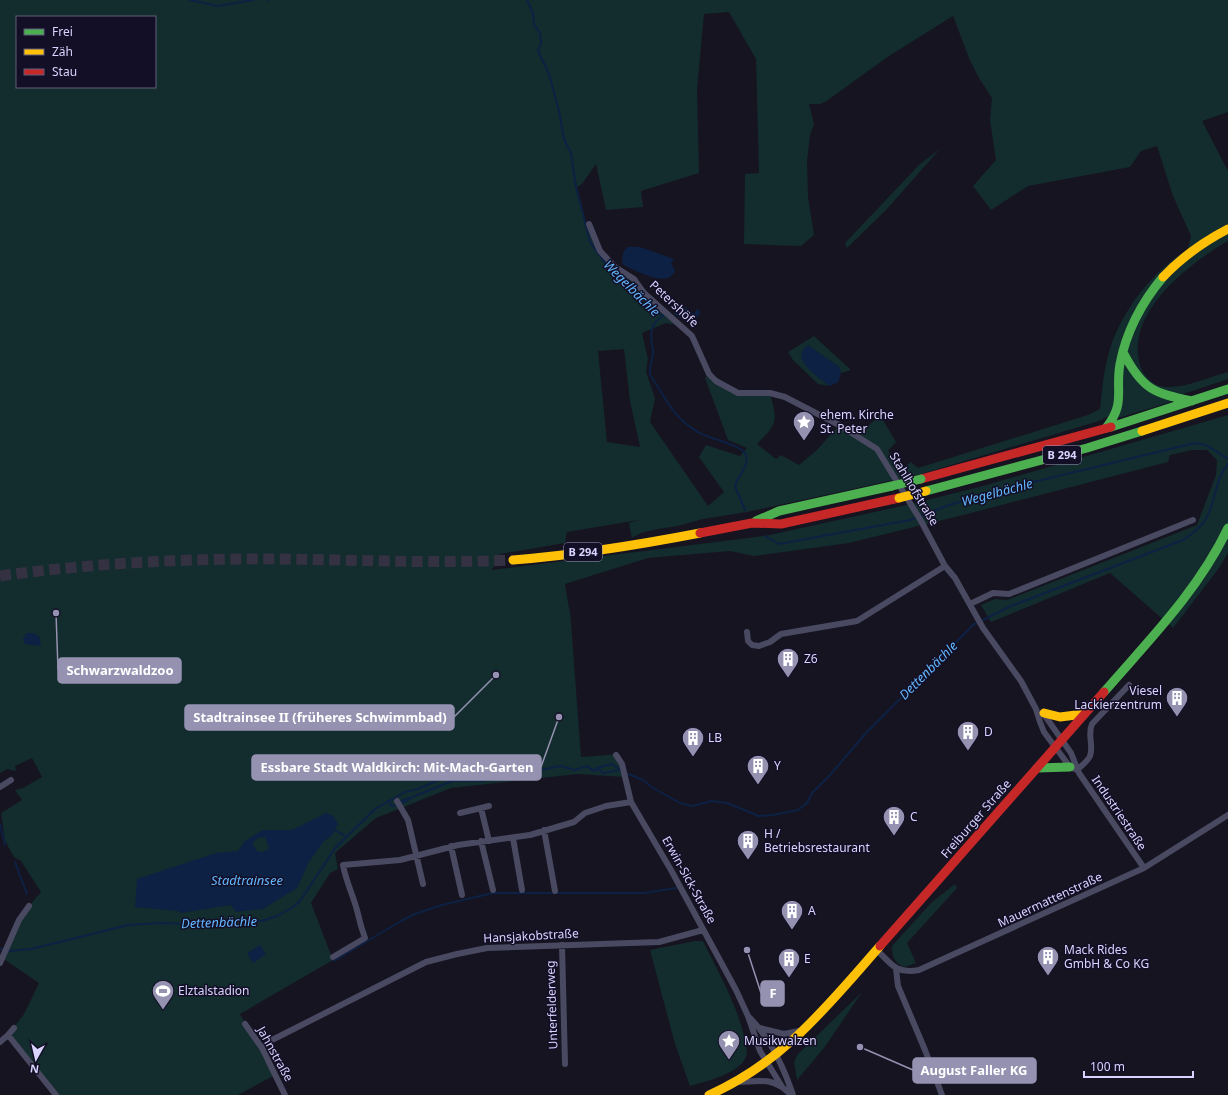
<svg xmlns="http://www.w3.org/2000/svg" width="1228" height="1095" font-family="'Noto Sans',sans-serif">
	<style>
		.green { fill: #132c2d; fill-rule: evenodd }
		.water { fill: #0d2144; fill-rule: evenodd }
		.lines { fill: none; stroke-linecap: round; stroke-linejoin: round }
		.stream { stroke: #0d2144; stroke-width: 2 }
		.highway-tunnel { stroke: #333142; stroke-width: 11; stroke-dasharray: 11 5.5; stroke-linecap: butt }
		.street { stroke: #4a4962; stroke-width: 6 }
		.fast { stroke: #4caf50; stroke-width: 9 }
		.slow { stroke: #ffc107; stroke-width: 9 }
		.jam { stroke: #c62828; stroke-width: 9 }
		.fast-bridge { stroke: #4caf50; stroke-width: 9 }
		.slow-bridge { stroke: #ffc107; stroke-width: 9 }
		.labels { text-anchor: middle; stroke-width: 3; stroke-linejoin: round; paint-order: stroke }
		.shield { fill: #130f26; stroke: #9e99be; stroke-width: 1 }
		.shield-label { font-size: 11px; font-weight: bold; fill: #d9d4ff }
		.street-label { font-size: 12px; fill: #d9d4ff; stroke: #130f26 }
		.poi-label { font-size: 12px; fill: #d9d4ff; stroke: #130f26; text-anchor: start }
		.water-label { font-size: 13px; font-style: italic; fill: #62b6ff; stroke: #130f26 }
		.leader { fill: none; stroke: #9591b1; stroke-width: 1.5 }
		.callout-dot { fill: #9591b1; stroke: #130f26; stroke-width: 1.5 }
		.callout { fill: #9591b1; stroke: #9591b1; stroke-width: 1.5 }
		.callout-label { font-size: 13px; text-anchor: middle; font-weight: bold; fill: #fff }
	</style>
	<rect width="100%" height="100%" fill="#161421"/>
	<path class="green" d="M0,0H1228V112L1202,121L1228,171V241C1188,264 1122,315 1141,368C1145,378 1156,387 1166,387C1187,388 1209,377 1228,372V379L1183,394L1170,402L1122,417H1107L1099,421L921,474L747,512L703,519L678,526L658,529L641,533L632,538L629,523L639,520L567,532L565,543L500,554L492,570L765,536L911,504L983,486L1228,415V553L1219,568L1173,628L1110,573L991,622L981,605L995,599L1007,600L1197,525L1216,475L1217,460L1207,450H1192L1170,455L1168,462L963,515L849,543L754,556L730,551L648,558L565,584L570,615L569,596L581,757L620,754L625,777L577,774L451,788L376,818L335,853L338,869L330,873L311,903L333,960L240,1014L275,1075L238,1095H57L8,1035L24,1014L39,983L2,958L29,906L41,892L21,861L14,857L5,841L1,813L22,800L15,790L23,788L42,777L32,758L15,766L16,771L7,769L0,773ZM729,12L756,59L759,173L745,174L744,244L801,246L814,235L808,197L807,161L810,135L814,124L809,104H820L825,102L889,56L953,16L969,58L979,78L992,98L990,120L996,160L973,186L991,210L1028,186L1130,167L1141,151L1157,146L1173,196L1191,236L1188,249C1150,273 1117,316 1107,360C1103,376 1102,393 1100,409L1088,415L918,468L911,462L902,468L888,451L896,442L880,415L857,436L839,425L817,450L799,465L781,455L776,459L757,444C779,422 777,422 770,393L727,389L709,374L705,378L728,440L747,448L740,456L706,445L699,457L724,492L708,506L650,422L655,398L646,372L648,359L642,333L666,323L683,326L597,247L589,224L586,222L577,187L582,184L596,164L606,210L643,207L641,191L699,173L697,89L704,14ZM17,17H155V87H17ZM624,349L630,401L640,447L607,442L598,351Z
		M940,149L886,210L847,248L845,243L920,164Z
		M814,336L851,370L841,373L839,367L807,345L821,379L830,386L818,384L793,360L788,352Z
		M955,884L957,888L907,943L916,963L904,967C894,962 892,957 892,946L932,902Z
		M695,941H703C720,976 743,1014 747,1053C744,1073 707,1081 690,1086L675,1044L650,950Z
		M862,992L824,1048L797,1080L794,1062L798,1054Z"/>
	<path class="water" d="M627,247H640L674,259L671,263L675,270C670,290 634,270 622,264L623,253Z
		M681,305L694,314L698,308L700,313L695,321L688,323L674,314Z
		M808,345L839,367L841,373L838,382L830,386C819,378 788,358 808,345Z
		M27,633H32L39,636L41,646L25,644L23,639Z
		M326,813L333,816L338,824L332,835L323,842L309,862L297,888L263,909L236,912L231,905L181,913L178,911L135,907L137,879L216,853L238,851L245,841L263,830H292ZM265,837L269,848C265,852 262,853 257,851L252,843L258,838Z
		M260,945L266,954L253,963L247,953Z"/>
	<g class="lines">
		<path class="stream" d="M190,0L218,6L253,0
			M267,0H268
			M527,0L533,13L534,25L540,33L541,43L538,51L549,74L559,111L564,139L571,153L576,187L590,242L610,270L663,316C649,324 650,336 653,350C654,358 648,367 650,374C651,378 656,383 658,387C668,404 679,422 698,432C709,439 741,444 746,455C750,465 737,477 735,486L745,510
			M765,536L779,544L910,520L949,505L1025,484L1195,443L1206,445L1228,459
			M597,768L603,773L620,770
			M626,773L643,780L653,788L680,803L693,806L711,801L727,803L759,816L773,815L798,810L807,803L812,793L831,774L865,734L973,625L1011,606L1183,540C1192,534 1200,528 1206,519C1216,501 1215,479 1228,464
			M388,801L392,806H395
			M401,801L410,798
			M403,803L415,796L452,781H482L503,775
			M0,824L5,845
			M335,830L345,836
			M15,862L27,894
			M0,949L9,951L31,949L128,925L160,923L197,924L232,920L262,921L277,916L293,907L300,901L336,847L375,809L405,792L418,789L436,781L459,774L470,776L488,772L503,774L529,768L535,771L561,766L575,770C588,767 583,763 594,771L597,768L612,764L622,771
			M334,961L401,921L415,914L442,905L493,893H644L676,888"/>
		<path class="highway-tunnel" d="M0,576C86,564 173,559 259,559C344,559 428,564 513,560"/>
		<path class="street" d="M589,224L600,251L615,267L634,279L644,293L692,336L709,374L716,381L738,393H770L785,397L839,425L877,449L921,521L945,566L955,578L983,628L1021,681L1036,709L1040,722L1044,732L1070,767L1077,770
			M970,604L993,593L1009,594L1193,520
			M747,632L748,641L752,645L759,646L770,642L781,634L857,621L945,566
			M1043,713L1071,753L1079,773L1144,868
			M616,755L622,764L631,802L671,870L736,990L748,1016L760,1051L781,1085
			M1077,770C1081,766 1088,761 1090,756C1094,745 1087,735 1092,724L1129,685
			M0,787L11,780
			M397,801L408,820L423,884
			M460,813L481,808
			M544,830L555,891
			M513,838L522,890
			M481,841L493,890
			M489,841L481,808L489,806
			M451,846L462,895
			M562,945L565,1064
			M877,950C892,965 896,974 919,970L1144,868L1228,815
			M333,957L365,938C362,930 360,923 358,914C354,897 346,882 343,865L400,860L458,845L530,835L574,822L585,813L606,806L631,802
			M0,963L19,920L29,906
			M896,969L898,986L925,1050L942,1095
			M749,1017C769,1037 784,1068 793,1095
			M245,1024L262,1048L285,1095
			M760,1028L784,1034L804,1030
			M8,1035L14,1028
			M0,1042L8,1035L56,1095
			M262,1048L272,1040L426,962L457,954L487,948L659,942L703,930
			M739,1082C762,1081 774,1077 791,1095"/>
		<path class="fast" d="M1124,354C1143,390 1154,393 1192,401
			M1111,427L1228,389
			M1106,428C1126,403 1115,391 1120,364C1126,333 1142,302 1163,277
			M926,491L1087,448L1142,431
			M756,521L779,511L892,486
			M1104,692C1149,640 1198,591 1228,528
			M1037,768L1070,767"/>
		<path class="slow" d="M1163,277C1182,257 1203,242 1228,229
			M1142,431L1228,403
			M513,560C576,555 638,545 700,533
			M1044,713L1060,717L1084,714
			M709,1095C784,1062 828,1005 880,946"/>
		<path class="jam" d="M921,479L1111,427
			M700,533L752,523L781,524L899,498
			M880,946L1104,692"/>
		<path class="fast-bridge" d="M892,486L921,479"/>
		<path class="slow-bridge" d="M899,498L926,491"/>
	</g>
	<defs>
		<g id="sight-pin" transform="scale(1.15)"><path d="M0 17L-7.5 6A9.5 9.5 0 1 1 7.5 6Z" fill="#9591b1" stroke="#130f26"/><path d="M0-6L1.8-2.2L6-1.7L2.9 1.2L3.7 5.4L0 3.3L-3.7 5.4L-2.9 1.2L-6-1.7L-1.8-2.2Z" fill="#fff"/></g>
		<g id="building-pin" transform="scale(1.15)"><path d="M0 17L-7.5 6A9.5 9.5 0 1 1 7.5 6Z" fill="#9591b1" stroke="#130f26"/><path d="M-4-6H4V6H1V3H-1V6H-4ZM-2.5-4.3h1.7v1.8h-1.7ZM.8-4.3h1.7v1.8H.8ZM-2.5-1h1.7V.8h-1.7ZM.8-1h1.7V.8H.8Z" fill="#fff"/></g>
		<g id="stadium-pin" transform="scale(1.15)"><path d="M0 17L-7.5 6A9.5 9.5 0 1 1 7.5 6Z" fill="#9591b1" stroke="#130f26"/><path d="M0-5a6.5 5 0 1 0 0 10a6.5 5 0 1 0 0-10ZM-3.5-1.8h7v3.6h-7Z" fill="#fff"/></g>
	</defs>
	<g fill-rule="evenodd">
		<use href="#sight-pin" x="804" y="422"/>
		<use href="#building-pin" x="788" y="659"/>
		<use href="#building-pin" x="1177" y="698"/>
		<use href="#building-pin" x="968" y="732"/>
		<use href="#building-pin" x="693" y="738"/>
		<use href="#building-pin" x="758" y="766"/>
		<use href="#building-pin" x="894" y="817"/>
		<use href="#building-pin" x="748" y="841"/>
		<use href="#building-pin" x="792" y="911"/>
		<use href="#building-pin" x="1048" y="957"/>
		<use href="#building-pin" x="789" y="959"/>
		<use href="#stadium-pin" x="163" y="991"/>
		<use href="#sight-pin" x="729" y="1041"/>
	</g>
	<g class="labels">
		<g class="shield">
			<rect x="1043" y="446" width="38" height="18" rx="3"/>
			<rect x="564" y="543" width="38" height="18" rx="3"/>
		</g>
		<g class="shield-label">
			<text x="1062" y="459">B 294</text>
			<text x="583" y="556">B 294</text>
		</g>
		<g class="street-label">
			<text transform="translate(674 304) rotate(43)" y="4">Petershöfe</text>
			<text transform="translate(914 489) rotate(59)" y="4">Stahlhofstraße</text>
			<text transform="translate(1119 813) rotate(56)" y="4">Industriestraße</text>
			<text transform="translate(976 819) rotate(-49)" y="4">Freiburger Straße</text>
			<text transform="translate(689 880) rotate(61)" y="4">Erwin-Sick-Straße</text>
			<text transform="translate(1050 900) rotate(-25)" y="4">Mauermattenstraße</text>
			<text transform="translate(531 936) rotate(-3)" y="4">Hansjakobstraße</text>
			<text transform="translate(552 1005) rotate(-92)" y="4">Unterfelderweg</text>
			<text transform="translate(275 1054) rotate(61)" y="4">Jahnstraße</text>
		</g>
		<g class="poi-label">
			<text x="820" y="419">ehem. Kirche<tspan x="820" dy="14">St. Peter</tspan></text>
			<text x="804" y="663">Z6</text>
			<text x="1162" y="695" text-anchor="end">Viesel<tspan x="1162" dy="14">Lackierzentrum</tspan></text>
			<text x="984" y="736">D</text>
			<text x="708" y="742">LB</text>
			<text x="774" y="770">Y</text>
			<text x="910" y="821">C</text>
			<text x="764" y="838">H /<tspan x="764" dy="14">Betriebsrestaurant</tspan></text>
			<text x="808" y="915">A</text>
			<text x="1064" y="954">Mack Rides<tspan x="1064" dy="14">GmbH &amp; Co KG</tspan></text>
			<text x="804" y="963">E</text>
			<text x="178" y="995">Elztalstadion</text>
			<text x="744" y="1045">Musikwalzen</text>
		</g>
		<g class="water-label">
			<text transform="translate(632 288) rotate(45)" y="5">Wegelbächle</text>
			<text transform="translate(997 492) rotate(-15)" y="5">Wegelbächle</text>
			<text transform="translate(928 670) rotate(-45)" y="5">Dettenbächle</text>
			<text x="247" y="885">Stadtrainsee</text>
			<text transform="translate(219 922) rotate(-2)" y="5">Dettenbächle</text>
		</g>
	</g>
	<path class="leader" d="M56 613L58 670M496 675L454 717M559 717L541 767M747 950L761 993M860 1047L913 1070"/>
	<g class="callout-dot">
		<circle cx="56" cy="613" r="4"/>
		<circle cx="496" cy="675" r="4"/>
		<circle cx="559" cy="717" r="4"/>
		<circle cx="747" cy="950" r="4"/>
		<circle cx="860" cy="1047" r="4"/>
	</g>
	<g class="callout">
		<rect x="58" y="658" width="123" height="25" rx="4"/>
		<rect x="185" y="705" width="269" height="25" rx="4"/>
		<rect x="252" y="755" width="289" height="25" rx="4"/>
		<rect x="761" y="981" width="23" height="25" rx="4"/>
		<rect x="913" y="1058" width="123" height="25" rx="4"/>
	</g>
	<g class="callout-label">
		<text x="120" y="675">Schwarzwaldzoo</text>
		<text x="320" y="722">Stadtrainsee II (früheres Schwimmbad)</text>
		<text x="397" y="772">Essbare Stadt Waldkirch: Mit-Mach-Garten</text>
		<text x="773" y="998">F</text>
		<text x="974" y="1075">August Faller KG</text>
	</g>
	<rect x="16" y="16" width="140" height="72" fill="#130f26" stroke="#625e7d"/>
	<rect x="24" y="29" width="20" height="6" fill="#4caf50" stroke="#625e7d"/>
	<text x="52" y="36" font-size="12" fill="#d9d4ff">Frei</text>
	<rect x="24" y="49" width="20" height="6" fill="#ffc107" stroke="#625e7d"/>
	<text x="52" y="56" font-size="12" fill="#d9d4ff">Zäh</text>
	<rect x="24" y="69" width="20" height="6" fill="#c62828" stroke="#625e7d"/>
	<text x="52" y="76" font-size="12" fill="#d9d4ff">Stau</text>
	<g transform="translate(36 1059) rotate(188)" stroke="#130f26" stroke-width="3" paint-order="stroke">
	<path d="M0-3L7 15L0 10L-7 15Z" fill="#d9d4ff"/>
	<text y="-6" font-size="11" font-weight="bold" text-anchor="middle" fill="#d9d4ff">N</text>
	</g>
	<path d="M1084 1071v6h109v-6" fill="none" stroke="#d9d4ff" stroke-width="2"/>
	<text x="1090" y="1071" font-size="12" fill="#d9d4ff" stroke="#130f26" stroke-width="3" paint-order="stroke">100 m</text>
</svg>
